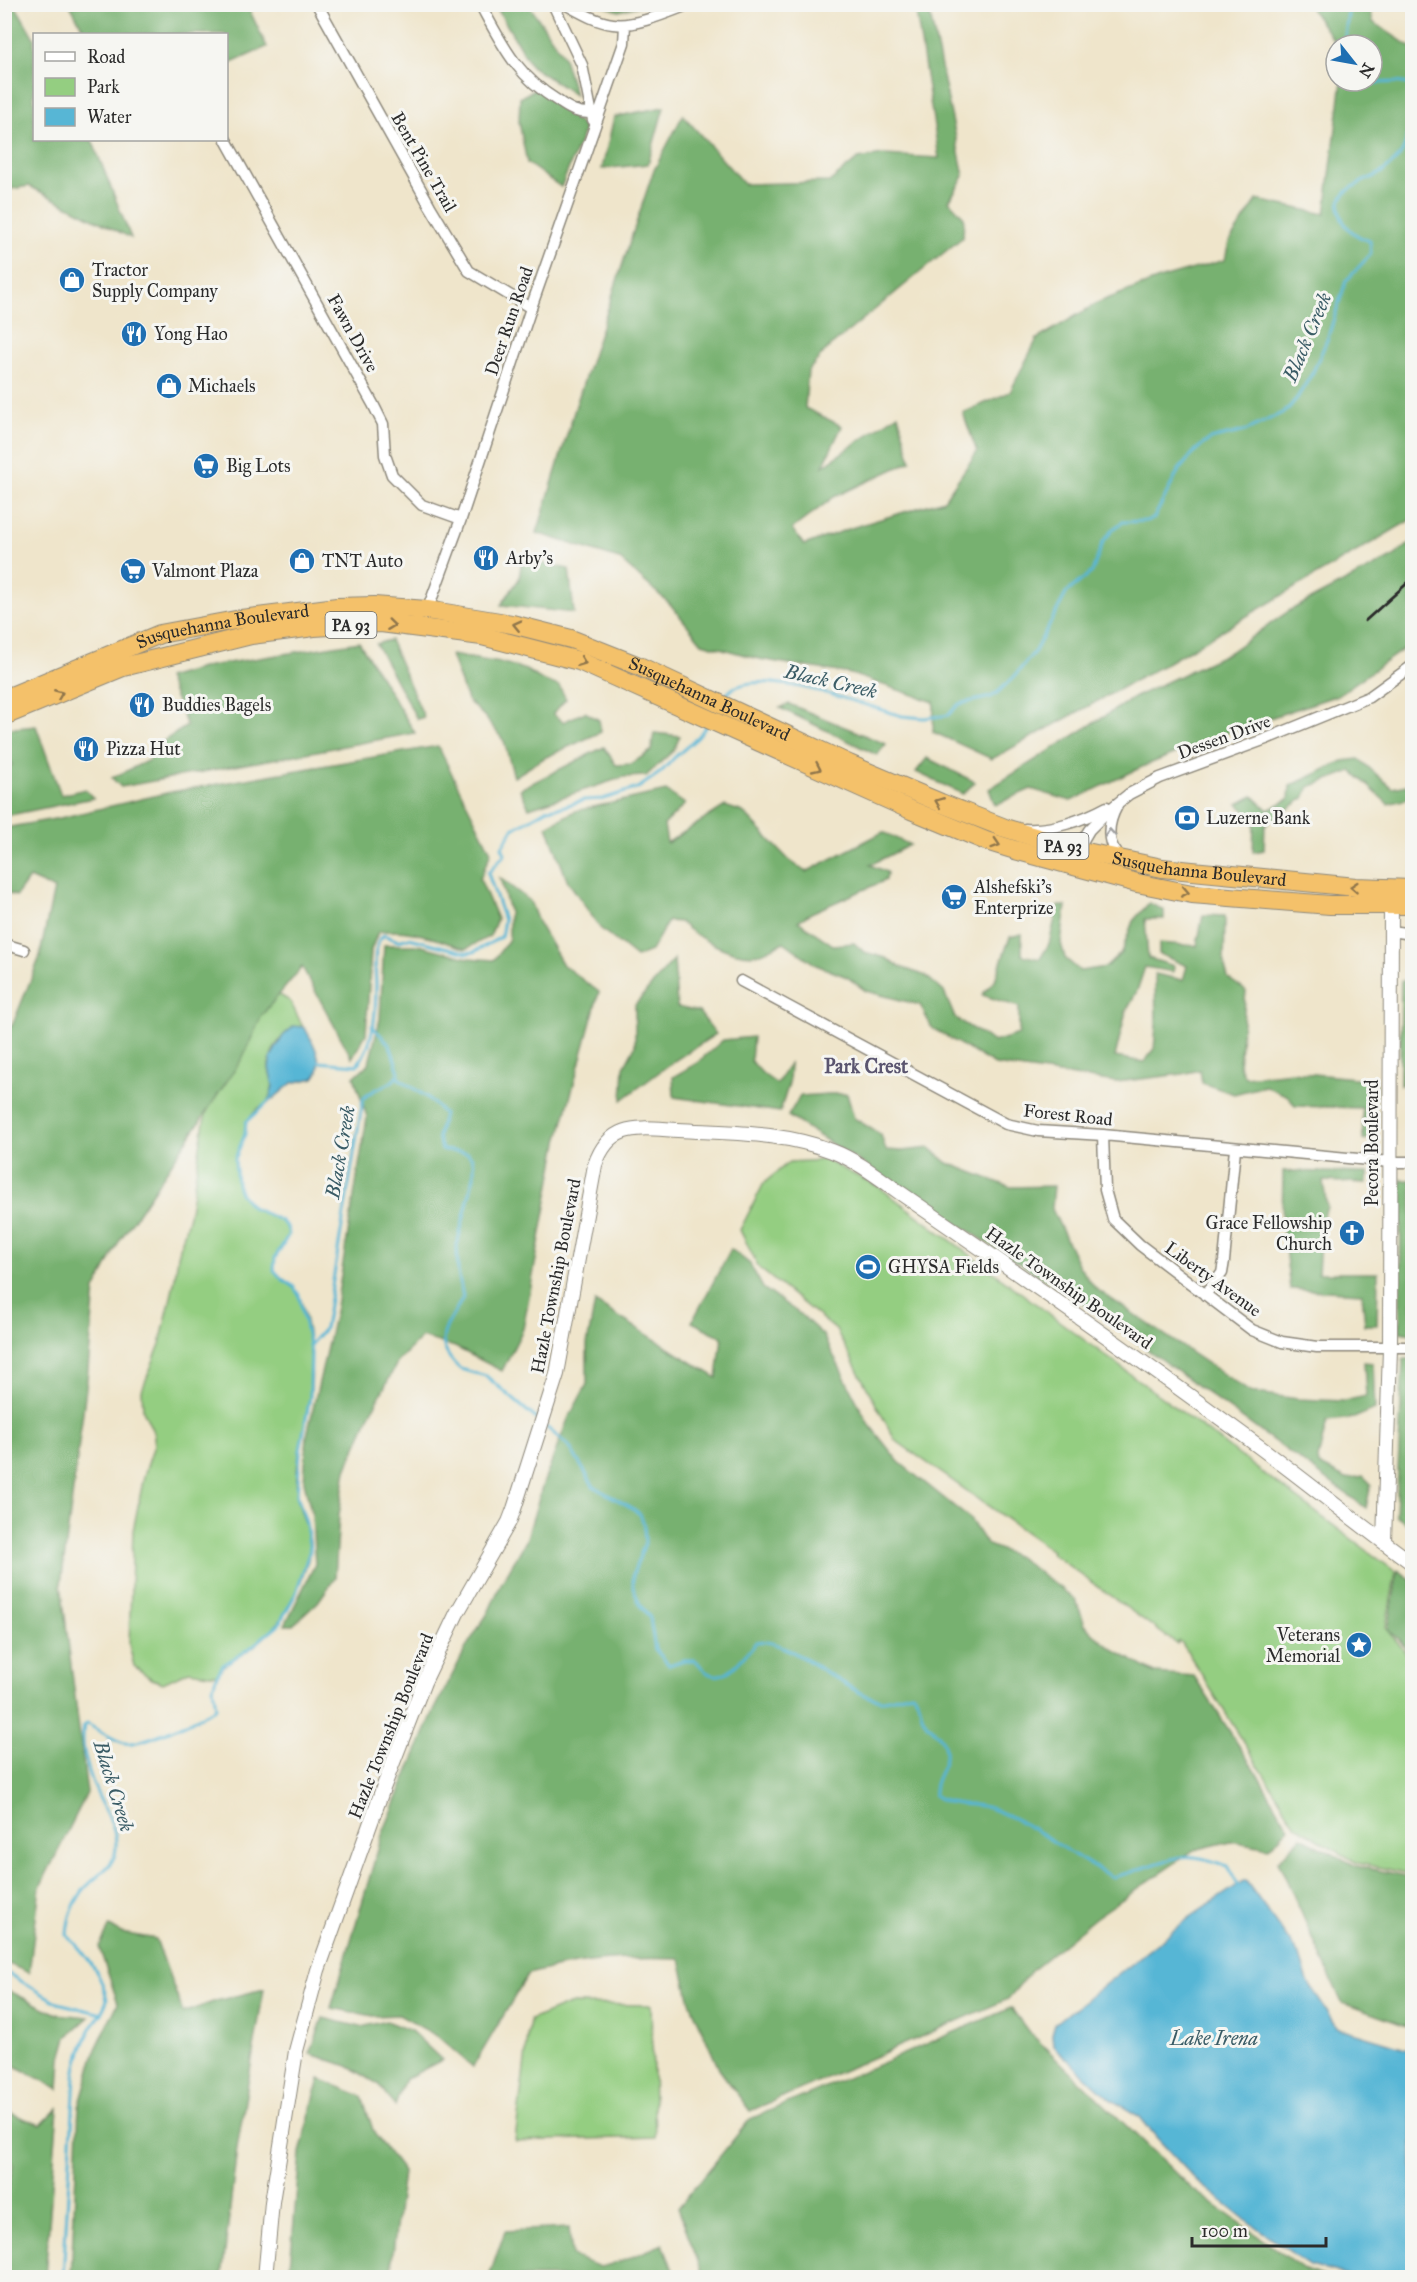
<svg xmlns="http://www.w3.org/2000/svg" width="1417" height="2282" font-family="'IM FELL Great Primer',serif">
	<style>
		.green { fill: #94ce81; stroke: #607c56; stroke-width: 1.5 }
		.forest { fill: #77b16f; stroke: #516e4d; stroke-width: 1.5 }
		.water { fill: #57b6d5; stroke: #417080; stroke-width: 1.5 }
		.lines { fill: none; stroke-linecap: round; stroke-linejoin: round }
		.stream { stroke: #57b6d5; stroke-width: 3 }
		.minor-casing { stroke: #8d887b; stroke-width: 13 }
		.tertiary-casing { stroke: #8d887b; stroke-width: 16 }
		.trunk-casing { stroke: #8d887b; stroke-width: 20 }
		.minor { stroke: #fff; stroke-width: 10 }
		.tertiary { stroke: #fff; stroke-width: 14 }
		.trunk { stroke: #f4c16b; stroke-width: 18 }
		.rail { stroke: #2b2b2b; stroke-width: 3 }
		.oneway { stroke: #90764b }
		.oneway2 { stroke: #a0a0a0 }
		.labels { text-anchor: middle; stroke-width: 6; stroke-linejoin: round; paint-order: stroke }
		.shield { fill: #f6f6f2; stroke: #686867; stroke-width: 1.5 }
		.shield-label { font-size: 16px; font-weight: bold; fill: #2b2b2b }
		.street-label { font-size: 18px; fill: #2b2b2b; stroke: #f6f6f2 }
		.poi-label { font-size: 18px; fill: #2b2b2b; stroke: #f6f6f2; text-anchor: start }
		.water-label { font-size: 20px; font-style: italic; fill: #3a5c66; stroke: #f6f6f2 }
		.neighbourhood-label { font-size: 20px; font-weight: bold; fill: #5a556f; stroke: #f6f6f2 }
	</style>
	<rect width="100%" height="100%" fill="#f6f6f2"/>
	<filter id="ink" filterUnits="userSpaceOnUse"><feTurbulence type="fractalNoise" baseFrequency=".0167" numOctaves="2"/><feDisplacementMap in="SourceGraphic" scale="12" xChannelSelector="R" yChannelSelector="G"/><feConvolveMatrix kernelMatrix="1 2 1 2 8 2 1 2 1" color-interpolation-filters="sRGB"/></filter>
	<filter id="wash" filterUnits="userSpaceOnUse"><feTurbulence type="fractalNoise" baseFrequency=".008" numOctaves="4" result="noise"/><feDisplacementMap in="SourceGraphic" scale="24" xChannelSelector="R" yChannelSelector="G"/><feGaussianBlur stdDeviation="1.35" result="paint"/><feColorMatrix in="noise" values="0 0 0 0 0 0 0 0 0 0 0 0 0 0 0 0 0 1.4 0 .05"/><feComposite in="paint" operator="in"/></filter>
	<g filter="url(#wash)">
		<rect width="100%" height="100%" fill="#efe5cb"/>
		<path class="green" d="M278,994L290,1001L303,1027C286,1025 271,1049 269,1064C268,1071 272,1077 273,1084C273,1090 270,1097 268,1103L258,1108L246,1122L245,1134L235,1159L237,1184L240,1193L253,1208L280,1220L287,1227L289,1234L275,1258L274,1269C280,1280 294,1283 299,1295C309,1321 314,1371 310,1399C305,1429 294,1462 297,1494C298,1513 312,1531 310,1551C308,1565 298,1590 291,1603C281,1622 267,1637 249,1650C237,1658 224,1662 217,1675L189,1671L163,1683L152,1679L134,1666L129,1645L133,1531L144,1476L154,1445V1434L143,1410L142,1390L160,1344L174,1284L178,1256L190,1211L204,1121L211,1099L226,1061Z
			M825,1160L879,1187L1396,1572L1386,1627L1412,1661V1874L1357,1863L1296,1826L1182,1643L1179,1641L1177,1644L1051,1553L1052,1551L895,1440L836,1330L759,1268L740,1230L764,1183L789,1162Z
			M569,2004L651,2005L655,2137L515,2141L530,2020Z"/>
		<path class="forest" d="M4,5H15L34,38V140H92L131,238L29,186L5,190Z
			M70,5H247L267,47L227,65L226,34H86Z
			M495,5H529L563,55L575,95L531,66Z
			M601,5V4L642,5L619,11Z
			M915,5H928L964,176L949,201L964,217L963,237L827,349L808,371L805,408L842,426L823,466L898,414L911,461L834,497L792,529L804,545L851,528L944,500L977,452L963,413L1010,392L1037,339L1099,302L1162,278L1225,260L1229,242L1257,200L1325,214L1342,81H1372V45H1337L1308,5H1369L1373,22L1412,48V519L1167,663L992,759L933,732L934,702L851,674L759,659L702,643L670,604L619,559L537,533L577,402L653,172L683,115L744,184L829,182L858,159L883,155L939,158Z
			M541,85L585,129L561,187L527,163L519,122L520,98Z
			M664,107L648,164L602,169L614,117Z
			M1412,542V643L1338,695L1234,730L1144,766L1071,801L1031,789L995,805L989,789L1135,697L1230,652L1289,611L1394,556Z
			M522,559L569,569L574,613L501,605L519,579Z
			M390,640L424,717L417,719L376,644Z
			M359,642L415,733L121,787L112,778L151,759L148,751L187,726L167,678L209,666Z
			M451,655L507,664L526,670L542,680L559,686L566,699L553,714L563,722L585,712L599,720L601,732L544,758L514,777L504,741L485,717L467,700Z
			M789,704L886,744L877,755L780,708Z
			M36,726L61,795L85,789L93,798L5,816V769L12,765L5,750V729Z
			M654,733L680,736L674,750L646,776L624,777L529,808L520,789L604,747L616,765L631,764L651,751Z
			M438,746L491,852L480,879L497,919L490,936L466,949C437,940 410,927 378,932L371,950L366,1034L352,1058L302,967L262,1015L242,1059L120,1240L95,1290L87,1380L61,1584L87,1793L40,1887L29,1973L4,1962V1025L12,1026L39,959L54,889L29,878L16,896L5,892V828L60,818L171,792Z
			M927,758L975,782L963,794L916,772Z
			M1359,759L1392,788L1412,784V798L1388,804L1352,771L1309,787L1304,798L1265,825L1264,850L1253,852L1254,820L1238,804L1253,796L1268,810L1289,799L1290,786L1343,761Z
			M666,791L685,804L664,825L667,843L725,806L743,812L789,860L806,872L883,832L910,845L870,865L887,872L886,880L811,913L798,921L833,945L854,943L864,952L886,958L903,968L926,976L944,992L955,1018L994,1042L1019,1034V1007L982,995L995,980L1010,937L1022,934V955L1040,959L1049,944L1058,906H1066L1061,943L1065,958L1080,971L1106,967L1121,953L1133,921L1149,903L1164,910V919H1145L1148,958L1174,966L1173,972L1145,967L1137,991L1126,1011L1115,1057L1144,1062L1154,1050L1156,1025L1155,974L1183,980L1187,966L1159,954V943L1197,946L1203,915L1225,916L1224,963L1228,978L1246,991L1239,1065L1245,1077L1292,1072L1376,1080L1375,1137L1363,1140L1362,1108L1295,1106L1288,1096L1265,1086L1234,1094L1202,1083L1200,1070L1183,1074L1116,1082L995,1065L932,1028L920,1005L866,991L847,977L816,965L784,942C775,946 766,952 758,954C735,959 695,937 680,922L668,921L651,951L636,957L600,928L567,880L547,826L575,811Z
			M500,878L530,901L538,922L563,965L599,992L558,1142L523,1329L502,1371L455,1347L422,1337L398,1361L367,1421L346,1470L339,1515L335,1578L318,1602L293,1625H285L315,1564L312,1515L304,1482L307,1435L335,1312L367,1117L354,1077L369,1063L380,1019L384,945H418L468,958L494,960L509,939V911Z
			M674,959L677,1007L699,1012L716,1034L674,1061L622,1100L624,1067L635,1046V1005Z
			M1412,980V1082L1400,1085L1401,981Z
			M753,1037L751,1061L763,1074L777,1084L790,1062L789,1083L780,1112L674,1097L673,1077L697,1063L723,1040Z
			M829,1094H847L854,1118L881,1135L886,1150L902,1151L930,1148L948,1163L1010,1187L1054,1186L1052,1209L1079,1266L1095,1288L1250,1392L1298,1399L1344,1401L1366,1396L1364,1362L1373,1363L1375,1409L1354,1418L1327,1421L1318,1459L1319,1465L1346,1479L1363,1476L1371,1484L1366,1508L1090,1308L788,1116L800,1096Z
			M1283,1171L1369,1173L1366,1183L1323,1181L1327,1207L1321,1225L1318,1273H1378L1377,1325H1365L1362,1293L1290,1289L1282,1224Z
			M1401,1180H1412V1334L1400,1332Z
			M731,1249L750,1264L763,1288L800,1314L823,1335L868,1423L899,1462L970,1519L986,1544L1018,1557L1076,1600L1085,1625L1104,1643L1119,1653L1155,1673L1194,1676L1261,1780L1289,1828L1269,1848L1231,1841L1194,1850L1095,1918L1032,1970L1008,1999L750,2111L719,2069L690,2002L680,1959C624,1957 582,1960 528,1974L473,2067L437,2036L399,2015L373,2016L331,2008L382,1835L433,1713L468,1644L488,1613L501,1584L526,1541L543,1484L568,1419L587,1384V1344L595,1302L717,1378L722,1337L692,1322Z
			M1403,1359H1412V1528L1396,1516Z
			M1398,1570L1412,1580V1657L1399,1639L1388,1630Z
			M1301,1837L1356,1866L1412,1877V2028L1342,2003L1278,1861Z
			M110,1926L121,1933L156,1939L183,2013L216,2001L264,1989L237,2148L222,2277H71L79,2106L96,2049L118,2003L99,1947Z
			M5,1989L57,2014L89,2017L67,2037L61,2058L59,2089L5,2061Z
			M1011,2008L1028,2031L1191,2188L1305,2270L1326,2277H704L678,2208L750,2119Z
			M323,2018L361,2027L386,2021L411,2031L442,2060L405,2079L395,2106L378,2084L348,2066L310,2054Z
			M319,2079L362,2096L374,2133L403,2172L390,2277H289L300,2153Z
			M58,2108L45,2277H5V2197L7,2192L13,2165L5,2148V2111L41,2125Z
			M569,2228L572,2256L600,2267L620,2262L663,2244L676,2277H489L505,2231Z"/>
		<path class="water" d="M294,1026L303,1027L306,1030C314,1044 326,1065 314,1078L292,1083L268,1103L273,1086L269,1068L271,1057L283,1036Z
			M1245,1880L1300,1956L1308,1982L1336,2027L1412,2050V2277H1352L1310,2266L1242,2217L1195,2179L1157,2138L1140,2117L1110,2099L1053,2046L1052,2034L1055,2024L1189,1918Z"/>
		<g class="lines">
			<path class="stream" d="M1344,45L1349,4
				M1353,81C1373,88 1393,77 1412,86
				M723,699C727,694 730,689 736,687C772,670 863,705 902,716L924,718L943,716L948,715L959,704L991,697L998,692L1014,677L1035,651L1067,592L1092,572L1103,542L1113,529L1123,522L1146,521L1154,518L1179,470L1196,450L1210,439L1245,431L1286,411L1297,398L1313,372L1327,340L1346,281L1371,254L1370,241C1357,237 1348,231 1342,219C1330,192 1360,183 1377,175C1386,170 1393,164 1399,157C1408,144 1410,128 1412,113
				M318,1062L357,1065C375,1044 376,1009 376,983C375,969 374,953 379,940L384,935L398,941L409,938L467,953L474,952L501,937L504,920L488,873L505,854L502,847L513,829L548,809L562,807L584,800L603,799L638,788L661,772L674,758L698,737L707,725
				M397,1077L428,1098L444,1114L438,1137L442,1150L467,1153L472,1158L474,1164V1176L457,1245L458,1272L463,1297C449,1326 428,1340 460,1369L486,1376L539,1421
				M309,1346L325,1328L326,1323L363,1099C376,1084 392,1089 399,1072L390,1045L372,1026
				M546,1427L569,1446L594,1487L629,1506L640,1514L644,1525L645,1543L633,1574V1587L640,1605L650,1618L655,1649L669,1665L684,1660H695C700,1664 703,1670 708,1673C727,1684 746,1653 756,1642C785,1635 845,1693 880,1700C890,1701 901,1694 912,1693C922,1700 919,1709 923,1718C927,1727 938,1731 942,1740C953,1764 932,1775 934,1795C952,1809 973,1801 992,1809C1036,1825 1071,1857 1113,1877C1136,1872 1158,1861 1181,1857C1197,1855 1212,1861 1227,1866L1239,1887
				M4,1971L58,2003L102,2014
				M63,2278L75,2076C77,2062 82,2047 88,2034C94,2022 103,2013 107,2000C103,1976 84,1952 67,1935C68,1918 72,1907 82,1892C93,1876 117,1868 116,1845C116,1825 105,1811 97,1793C89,1774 80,1746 84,1726L87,1724C97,1729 114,1741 125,1743C141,1746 197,1719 213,1710L216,1707L213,1687L217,1675L223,1665L249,1649L279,1624L296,1593L310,1550L306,1523L297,1495L300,1451L310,1397L311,1353L299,1295L293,1286L282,1279L274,1270L275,1258L289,1234L287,1227L280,1220L253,1208L240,1193L237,1184L235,1159L245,1134L246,1122L270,1100"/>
		</g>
	</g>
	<g filter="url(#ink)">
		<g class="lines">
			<g class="minor-casing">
				<path id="minor" d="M317,4L430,206L469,271L531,308
					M480,4C503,46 516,75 558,101C569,109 578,114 592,113
					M553,4L582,65L593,120
					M565,4C580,12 596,22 613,24C635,27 669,12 690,4
					M226,140L373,404L383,424L385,455L392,475L422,505L461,519
					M426,614L461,519L531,308L624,43L625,25
					M1117,806C1107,824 1105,846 1123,859
					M1025,829C1052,831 1083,820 1107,807
					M1075,854L1089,830L1108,811L1129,794L1160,778L1266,739L1369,697L1412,666
					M1391,931L1412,934
					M4,944L24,950
					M741,981L1006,1124L1038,1131L1103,1135L1390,1162H1412
					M1103,1135L1105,1190L1113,1219L1140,1245L1252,1330L1282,1342L1317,1347H1412
					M1205,1295L1222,1273L1224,1261L1235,1149"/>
			</g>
			<g class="tertiary-casing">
				<path id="tertiary" d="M1384,1542L1390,1348L1391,896
					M265,2278L272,2202L296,2051L318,1970L382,1791L424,1682L457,1613L509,1522L514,1509L557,1374L595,1165C610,1121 639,1128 678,1130C729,1133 784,1132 832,1151C856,1160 878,1177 899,1192C931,1214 963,1236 995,1258C1084,1320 1173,1383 1261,1448C1312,1486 1361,1526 1412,1563"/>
			</g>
			<g class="trunk-casing">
				<g id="trunk">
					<path id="s1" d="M4,699L160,634L241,619L337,607L374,606L427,610L512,624L571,639L639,666L849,764L941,803L1005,828L1077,850L1162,868L1356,887L1412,889"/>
					<path d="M4,716L123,667L251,635L314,627L381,623L482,636L579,661L911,810L986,841L1015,850L1137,883L1192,894L1330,905H1412"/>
				</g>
			</g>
			<use href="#minor" class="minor"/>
			<use href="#tertiary" class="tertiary"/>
			<use href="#trunk" class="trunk"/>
			<path class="rail" d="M1365,621L1412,579"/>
		</g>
		<defs><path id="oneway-chevron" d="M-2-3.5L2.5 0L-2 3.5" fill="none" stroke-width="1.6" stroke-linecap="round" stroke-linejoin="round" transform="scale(1.5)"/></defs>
		<g class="oneway">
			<use href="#oneway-chevron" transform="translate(391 625) rotate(7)"/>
			<use href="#oneway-chevron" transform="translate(517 625) rotate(-167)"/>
			<use href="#oneway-chevron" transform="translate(582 662) rotate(21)"/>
			<use href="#oneway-chevron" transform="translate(59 694) rotate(-22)"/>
			<use href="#oneway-chevron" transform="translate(817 768) rotate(25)"/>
			<use href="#oneway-chevron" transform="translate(939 802) rotate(-158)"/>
			<use href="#oneway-chevron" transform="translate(996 844) rotate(18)"/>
			<use href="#oneway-chevron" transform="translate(1354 887) rotate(-176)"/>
			<use href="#oneway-chevron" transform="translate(1185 892) rotate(11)"/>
		</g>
		<use class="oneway2" href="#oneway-chevron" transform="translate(1110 833) rotate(-94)"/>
	</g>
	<defs>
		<g id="shop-disc" transform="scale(1.35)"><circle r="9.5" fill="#1f6fb2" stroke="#f6f6f2"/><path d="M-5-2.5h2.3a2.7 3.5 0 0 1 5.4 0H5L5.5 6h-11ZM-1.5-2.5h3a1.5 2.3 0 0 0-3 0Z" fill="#fff"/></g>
		<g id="restaurant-disc" transform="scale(1.35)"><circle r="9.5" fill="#1f6fb2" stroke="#f6f6f2"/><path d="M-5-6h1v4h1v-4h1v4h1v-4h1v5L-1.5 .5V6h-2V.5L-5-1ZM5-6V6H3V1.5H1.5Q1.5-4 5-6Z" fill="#fff"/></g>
		<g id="supermarket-disc" transform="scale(1.35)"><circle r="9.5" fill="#1f6fb2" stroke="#f6f6f2"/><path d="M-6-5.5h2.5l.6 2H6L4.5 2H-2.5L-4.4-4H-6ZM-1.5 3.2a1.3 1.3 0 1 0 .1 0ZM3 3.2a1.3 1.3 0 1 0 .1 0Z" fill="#fff"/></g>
		<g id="bank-disc" transform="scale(1.35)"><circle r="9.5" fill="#1f6fb2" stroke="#f6f6f2"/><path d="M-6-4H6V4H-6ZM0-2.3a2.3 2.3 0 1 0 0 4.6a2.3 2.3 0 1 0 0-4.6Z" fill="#fff"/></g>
		<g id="church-disc" transform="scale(1.35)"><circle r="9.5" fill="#1f6fb2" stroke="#f6f6f2"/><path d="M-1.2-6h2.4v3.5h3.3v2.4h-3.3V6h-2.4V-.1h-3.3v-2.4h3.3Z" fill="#fff"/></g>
		<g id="stadium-disc" transform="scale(1.35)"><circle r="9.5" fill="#1f6fb2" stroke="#f6f6f2"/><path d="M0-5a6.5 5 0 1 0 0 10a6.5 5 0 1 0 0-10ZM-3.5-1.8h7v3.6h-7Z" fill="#fff"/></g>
		<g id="sight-disc" transform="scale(1.35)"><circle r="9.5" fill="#1f6fb2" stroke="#f6f6f2"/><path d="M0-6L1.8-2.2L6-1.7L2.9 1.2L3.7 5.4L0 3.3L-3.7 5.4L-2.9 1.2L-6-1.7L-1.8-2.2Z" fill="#fff"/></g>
	</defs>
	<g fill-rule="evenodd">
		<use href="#shop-disc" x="72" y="280"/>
		<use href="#restaurant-disc" x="134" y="334"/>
		<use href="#shop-disc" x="169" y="386"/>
		<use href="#supermarket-disc" x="206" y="466"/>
		<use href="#restaurant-disc" x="486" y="558"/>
		<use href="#shop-disc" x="302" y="561"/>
		<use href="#supermarket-disc" x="133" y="571"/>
		<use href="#restaurant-disc" x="142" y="705"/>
		<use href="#restaurant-disc" x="86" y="749"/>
		<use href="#bank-disc" x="1187" y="818"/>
		<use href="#supermarket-disc" x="954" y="897"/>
		<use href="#church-disc" x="1352" y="1233"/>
		<use href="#stadium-disc" x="868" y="1267"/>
		<use href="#sight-disc" x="1359" y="1645"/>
	</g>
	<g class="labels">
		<g class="shield">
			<rect x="325.5" y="612" width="51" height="26" rx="4.5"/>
			<rect x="1037.5" y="833" width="51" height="26" rx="4.5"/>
		</g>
		<g class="shield-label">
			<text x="351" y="631">PA 93</text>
			<text x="1063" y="852">PA 93</text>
		</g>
		<g class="street-label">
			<text transform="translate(424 162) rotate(60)" y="6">Bent Pine Trail</text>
			<text transform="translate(509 321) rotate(-71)" y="6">Deer Run Road</text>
			<text transform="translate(353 333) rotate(61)" y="6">Fawn Drive</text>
			<text dy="6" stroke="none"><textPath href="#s1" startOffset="232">Susquehanna Boulevard</textPath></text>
			<text dy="6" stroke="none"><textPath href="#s1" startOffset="736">Susquehanna Boulevard</textPath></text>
			<text transform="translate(1224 737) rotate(-20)" y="6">Dessen Drive</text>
			<text dy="6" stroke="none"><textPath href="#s1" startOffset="1258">Susquehanna Boulevard</textPath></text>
			<text transform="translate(1068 1115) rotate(6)" y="6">Forest Road</text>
			<text transform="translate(1372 1143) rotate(-90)" y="6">Pecora Boulevard</text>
			<text transform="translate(556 1276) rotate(-79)" y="6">Hazle Township Boulevard</text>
			<text transform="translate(1213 1279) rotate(36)" y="6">Liberty Avenue</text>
			<text transform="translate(1069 1288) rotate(35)" y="6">Hazle Township Boulevard</text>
			<text transform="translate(391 1726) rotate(-68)" y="6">Hazle Township Boulevard</text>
		</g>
		<g class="poi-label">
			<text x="92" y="276">Tractor<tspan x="92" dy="21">Supply Company</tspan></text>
			<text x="154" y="340">Yong Hao</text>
			<text x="188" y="392">Michaels</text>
			<text x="226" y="472">Big Lots</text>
			<text x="506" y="564">Arby's</text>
			<text x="322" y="567">TNT Auto</text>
			<text x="152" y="577">Valmont Plaza</text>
			<text x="162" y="711">Buddies Bagels</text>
			<text x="106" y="755">Pizza Hut</text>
			<text x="1206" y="824">Luzerne Bank</text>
			<text x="974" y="893">Alshefski's<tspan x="974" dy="21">Enterprize</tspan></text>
			<text x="1332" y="1229" text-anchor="end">Grace Fellowship<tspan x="1332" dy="21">Church</tspan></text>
			<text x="888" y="1273">GHYSA Fields</text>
			<text x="1340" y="1641" text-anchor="end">Veterans<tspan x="1340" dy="21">Memorial</tspan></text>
		</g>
		<g class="water-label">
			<text transform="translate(1307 337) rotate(-67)" y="7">Black Creek</text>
			<text transform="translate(831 681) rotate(13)" y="7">Black Creek</text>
			<text transform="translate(340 1152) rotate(-80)" y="7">Black Creek</text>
			<text transform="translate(114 1786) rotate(73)" y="7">Black Creek</text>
			<text x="1214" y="2045">Lake Irena</text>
		</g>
		<g class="neighbourhood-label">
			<text x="866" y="1073">Park Crest</text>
		</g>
	</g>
	<rect width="1417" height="2282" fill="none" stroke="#f6f6f2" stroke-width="24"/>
	<rect x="33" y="33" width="195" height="108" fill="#f6f6f2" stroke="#a5a5a2" stroke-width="1.5"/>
	<rect x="45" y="52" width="30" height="9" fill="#ffffff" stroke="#a5a5a2" stroke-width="1.5"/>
	<text x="87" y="63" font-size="18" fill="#2b2b2b">Road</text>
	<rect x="45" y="78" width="30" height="18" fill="#94ce81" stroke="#a5a5a2" stroke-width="1.5"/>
	<text x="87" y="93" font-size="18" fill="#2b2b2b">Park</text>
	<rect x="45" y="108" width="30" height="18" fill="#57b6d5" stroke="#a5a5a2" stroke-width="1.5"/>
	<text x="87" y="123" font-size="18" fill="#2b2b2b">Water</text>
	<g transform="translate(1354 63) rotate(121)"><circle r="28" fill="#f6f6f2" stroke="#a5a5a2" stroke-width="1.5"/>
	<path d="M0-4.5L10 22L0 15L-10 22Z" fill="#1f6fb2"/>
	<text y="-9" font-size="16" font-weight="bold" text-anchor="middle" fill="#2b2b2b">N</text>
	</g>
	<path d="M1192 2237v9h134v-9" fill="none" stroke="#2b2b2b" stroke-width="3"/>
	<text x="1201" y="2237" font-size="18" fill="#2b2b2b" stroke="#f6f6f2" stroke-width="4.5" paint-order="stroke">100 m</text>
</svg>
